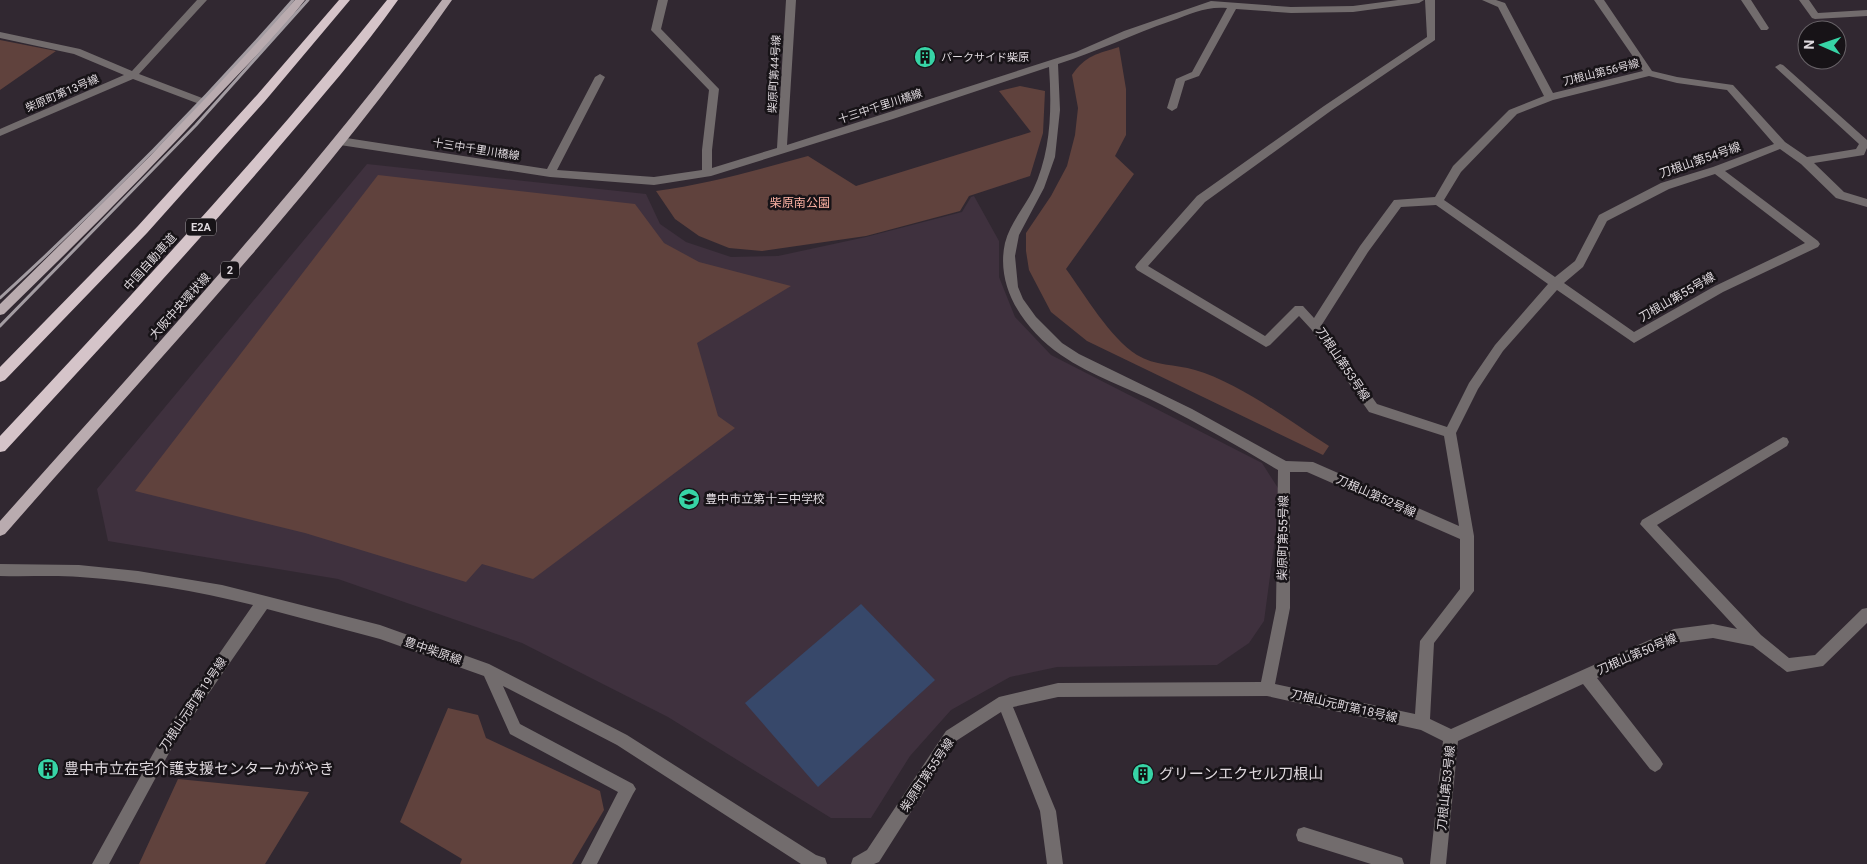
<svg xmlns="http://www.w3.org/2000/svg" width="1867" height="864" font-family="Roboto,'Noto Sans JP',sans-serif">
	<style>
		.built { fill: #3f313e }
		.green { fill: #60423d }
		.water { fill: #37486a }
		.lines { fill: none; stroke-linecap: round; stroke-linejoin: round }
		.minor { fill: #726c6d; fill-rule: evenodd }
		.major { fill: #b9abaf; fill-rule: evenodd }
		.highway { fill: #d5c4c9; fill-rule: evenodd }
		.rail { stroke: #a39ca2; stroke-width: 3 }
		.labels { text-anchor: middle; stroke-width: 5; stroke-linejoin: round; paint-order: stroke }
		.far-poi-label { font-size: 11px; fill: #dfd9de; stroke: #171317; text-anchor: start }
		.far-street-label { font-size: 11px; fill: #dfd9de; stroke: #171317 }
		.shield { fill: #171317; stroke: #a39ea2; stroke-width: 1 }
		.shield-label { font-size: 11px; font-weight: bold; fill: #dfd9de }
		.street-label { font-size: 12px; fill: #dfd9de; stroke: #171317 }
		.park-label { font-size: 12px; fill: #fdb2a4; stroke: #171317 }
		.poi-label { font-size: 12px; fill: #dfd9de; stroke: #171317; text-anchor: start }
		.near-poi-label { font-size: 15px; fill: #dfd9de; stroke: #171317; text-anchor: start }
	</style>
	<rect width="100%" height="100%" fill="#312831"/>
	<path class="built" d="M367,164L646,194L660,224L686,242L731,257L778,256L866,237L962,212L971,197L974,196L999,241V277L1015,317L1051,355L1262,463L1278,488L1279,509L1264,621L1249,643L1217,665L1057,667L1010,677L951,710L910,756L871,818H831L668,717L522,643L338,579L108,541L97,489Z"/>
	<path class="green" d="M0,40L56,51L0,90Z
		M1119,47L1126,89V135L1115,156L1134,174L1066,269C1085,295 1110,338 1137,355C1155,366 1175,364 1195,370C1240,383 1289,421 1329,446L1323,455L1087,341L1051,312L1029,270L1026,251V233L1051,196L1067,166L1075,135L1078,108L1072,75C1086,55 1097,54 1119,47Z
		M1020,86L1045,91L1043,133L1030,176L969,196L960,211L866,236L762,251L729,248L699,236L675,219L656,191C708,184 757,170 808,156L856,186L1031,132L999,91Z
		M378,175L635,204L664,243L699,262L791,286L697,343L718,416L735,428L533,579L482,564L466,582L305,533L135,491Z
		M448,708L478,715L486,738L600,791L604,810L572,864H460L462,859L400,822Z
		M178,779L309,792L265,864H139Z"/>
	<path class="water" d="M861,604L935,680L818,787L745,703Z"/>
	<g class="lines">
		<path class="minor" d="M197,0H207L139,74L210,101V105H202L133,79L0,136V129L124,75L74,54L0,38V32L80,49L132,71Z
			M658,0H668L661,29L719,89L712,150V168L777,148L786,0H796L787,145L1076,52L1124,31L1211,1L1291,7L1353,6L1398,0H1424L1419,3L1353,12L1291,13L1236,9L1199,76L1185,81L1177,108L1172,111L1167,108L1176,79L1192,72L1227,8C1206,6 1191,14 1171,21C1133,34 1096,52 1058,64L1060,110L1055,157L1044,188L1019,235L1015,256L1018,287L1023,299L1036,317L1062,343L1079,354L1192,409L1286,461L1313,462L1459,526L1444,436L1369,412L1311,329L1299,316L1270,345L1266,347L1137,270L1135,267L1137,264L1197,196L1324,106L1427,37L1425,0H1435V40L1332,110L1205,202L1148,266L1265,336L1295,306H1303L1314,318L1360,246L1394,200L1435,197L1453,166L1509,110L1544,96L1498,7L1482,0H1496L1505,3L1553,93L1643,71L1594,0H1604L1652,71L1677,77L1733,85L1785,142L1807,157L1856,149L1859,144L1775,67L1780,64L1783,65L1867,140V148L1864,155L1814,163L1844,192L1867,199V207L1836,198L1801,164L1780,149L1725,171L1818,241L1820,244L1818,247L1723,292L1634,343L1557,290L1503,351L1478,389L1456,433L1474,536V591L1434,643L1430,719L1451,729L1674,629L1713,624L1737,629L1640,524L1642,520L1783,437L1787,438L1789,442L1787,446L1657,525L1761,635L1789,658L1815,655L1862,609L1867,608V623L1823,666L1787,672L1753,646L1713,638L1675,643L1597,678L1660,759L1663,764L1660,769L1655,772L1650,769L1583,684L1458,741L1446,864H1430L1443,741L1421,730L1267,696L1058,697L1013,707L1056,811L1063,864H1047L1040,811L1001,712L956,741L879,862L874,864H851L853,858L867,850L946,731L999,697L1058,683L1261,682L1276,608L1278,470C1240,447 1201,425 1162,405C1129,388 1091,376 1061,355C1025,330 995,288 1005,243C1010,223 1024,208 1033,190C1051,152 1052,109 1049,67L893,119L711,176L654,185L550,177L340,145L335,141L340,137L547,169L595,77L600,74L605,77L557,170L654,177L702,170V150L709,90L651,30ZM1649,76L1677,83L1727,90L1774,144L1713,167L1661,183L1599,215L1575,261L1555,277L1444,200L1461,172L1517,114L1553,100ZM1715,174L1805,243L1715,286L1634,332L1564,283L1583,267L1607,221L1669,189ZM1436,205L1548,284L1495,345L1469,383L1447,427L1377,404L1321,326L1368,252L1401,207ZM1290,472H1307L1460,539V589L1420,641L1415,714L1275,684L1290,608Z
			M1741,0H1751L1769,28L1767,30H1761Z
			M1799,0H1809L1818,13L1867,10V16L1815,19L1812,18Z
			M0,564L79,565L138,571L222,585L380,625L489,664L627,735L816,855L825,858L827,864H801L617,745L503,686L520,724L633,784L636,789L633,794L597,864H581L618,792L510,734L484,676L380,639L267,609L175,742L109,864H92L165,732L253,605C197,591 138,581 80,577C54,575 27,577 0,576Z
			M1304,827L1396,856L1402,858L1404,864H1371L1304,843L1298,841L1296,835L1298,829Z"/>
		<path class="major" d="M295,0H305C278,35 245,67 215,99C147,173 76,244 4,314L0,315V304L150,156Z
			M442,0H452C319,191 157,360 5,534L0,536V521C152,350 306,183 442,0Z"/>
		<path class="highway" d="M339,0H350L265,101L147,233L5,380L0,382V367L137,227L257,95Z
			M387,0H398C362,51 320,99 279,147C191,251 98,350 5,451L0,452V436C133,294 265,152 387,0Z"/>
		<path class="rail" d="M0,298C103,204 201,105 293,0
			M0,326L196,125L308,0"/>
	</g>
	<defs>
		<g id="building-disc" transform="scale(1.125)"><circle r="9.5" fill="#37d4a6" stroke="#171317"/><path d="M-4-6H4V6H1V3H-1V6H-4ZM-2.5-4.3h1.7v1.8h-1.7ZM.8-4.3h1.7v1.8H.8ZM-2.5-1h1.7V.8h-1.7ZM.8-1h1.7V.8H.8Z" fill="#111"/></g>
		<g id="school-disc" transform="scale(1.125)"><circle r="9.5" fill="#37d4a6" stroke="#171317"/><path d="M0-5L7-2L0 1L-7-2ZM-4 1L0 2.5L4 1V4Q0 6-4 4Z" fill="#111"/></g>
	</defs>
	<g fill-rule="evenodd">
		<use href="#building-disc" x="925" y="57"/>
		<use href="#school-disc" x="689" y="499"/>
		<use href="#building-disc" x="48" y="769"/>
		<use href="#building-disc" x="1143" y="774"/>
	</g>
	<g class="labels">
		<g class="far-poi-label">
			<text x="941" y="61">パークサイド柴原</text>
		</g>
		<g class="far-street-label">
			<text transform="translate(1601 72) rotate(-14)" y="4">刀根山第56号線</text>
			<text transform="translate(774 74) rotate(-87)" y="4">柴原町第44号線</text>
			<text transform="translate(62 93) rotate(-23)" y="4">柴原町第13号線</text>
			<text transform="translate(880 106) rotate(-18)" y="4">十三中千里川橋線</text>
			<text transform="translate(476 149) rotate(9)" y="4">十三中千里川橋線</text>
		</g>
		<g class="shield">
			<rect x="186" y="218.5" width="30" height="17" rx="4"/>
			<rect x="221" y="261.5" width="18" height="17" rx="4"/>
		</g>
		<g class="shield-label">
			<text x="201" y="231">E2A</text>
			<text x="230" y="274">2</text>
		</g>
		<g class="street-label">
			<text transform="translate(1700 160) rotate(-19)" y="4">刀根山第54号線</text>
			<text transform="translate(150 262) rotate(-48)" y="4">中国自動車道</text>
			<text transform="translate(1677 297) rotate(-30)" y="4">刀根山第55号線</text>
			<text transform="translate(180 306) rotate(-48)" y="4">大阪中央環状線</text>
			<text transform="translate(1343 364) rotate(56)" y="4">刀根山第53号線</text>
			<text transform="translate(1376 496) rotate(24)" y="4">刀根山第52号線</text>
			<text transform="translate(1283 538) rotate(-89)" y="4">柴原町第55号線</text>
			<text transform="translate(433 651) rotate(19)" y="4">豊中柴原線</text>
			<text transform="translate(1637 654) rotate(-23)" y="4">刀根山第50号線</text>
			<text transform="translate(193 704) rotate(-56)" y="4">刀根山元町第19号線</text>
			<text transform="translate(1344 706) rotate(13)" y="4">刀根山元町第18号線</text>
			<text transform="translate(927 775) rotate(-56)" y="4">柴原町第55号線</text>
			<text transform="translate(1446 788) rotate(-84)" y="4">刀根山第53号線</text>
		</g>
		<g class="park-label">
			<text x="800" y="207">柴原南公園</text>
		</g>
		<g class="poi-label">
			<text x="705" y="503">豊中市立第十三中学校</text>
		</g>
		<g class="near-poi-label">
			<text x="64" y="774">豊中市立在宅介護支援センターかがやき</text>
			<text x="1159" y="779">グリーンエクセル刀根山</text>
		</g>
	</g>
	<g transform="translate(1822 45) rotate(272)"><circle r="24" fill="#171317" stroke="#676267"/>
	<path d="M0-4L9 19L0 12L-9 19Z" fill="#37d4a6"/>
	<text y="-8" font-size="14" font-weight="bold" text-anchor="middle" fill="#dfd9de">N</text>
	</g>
</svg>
